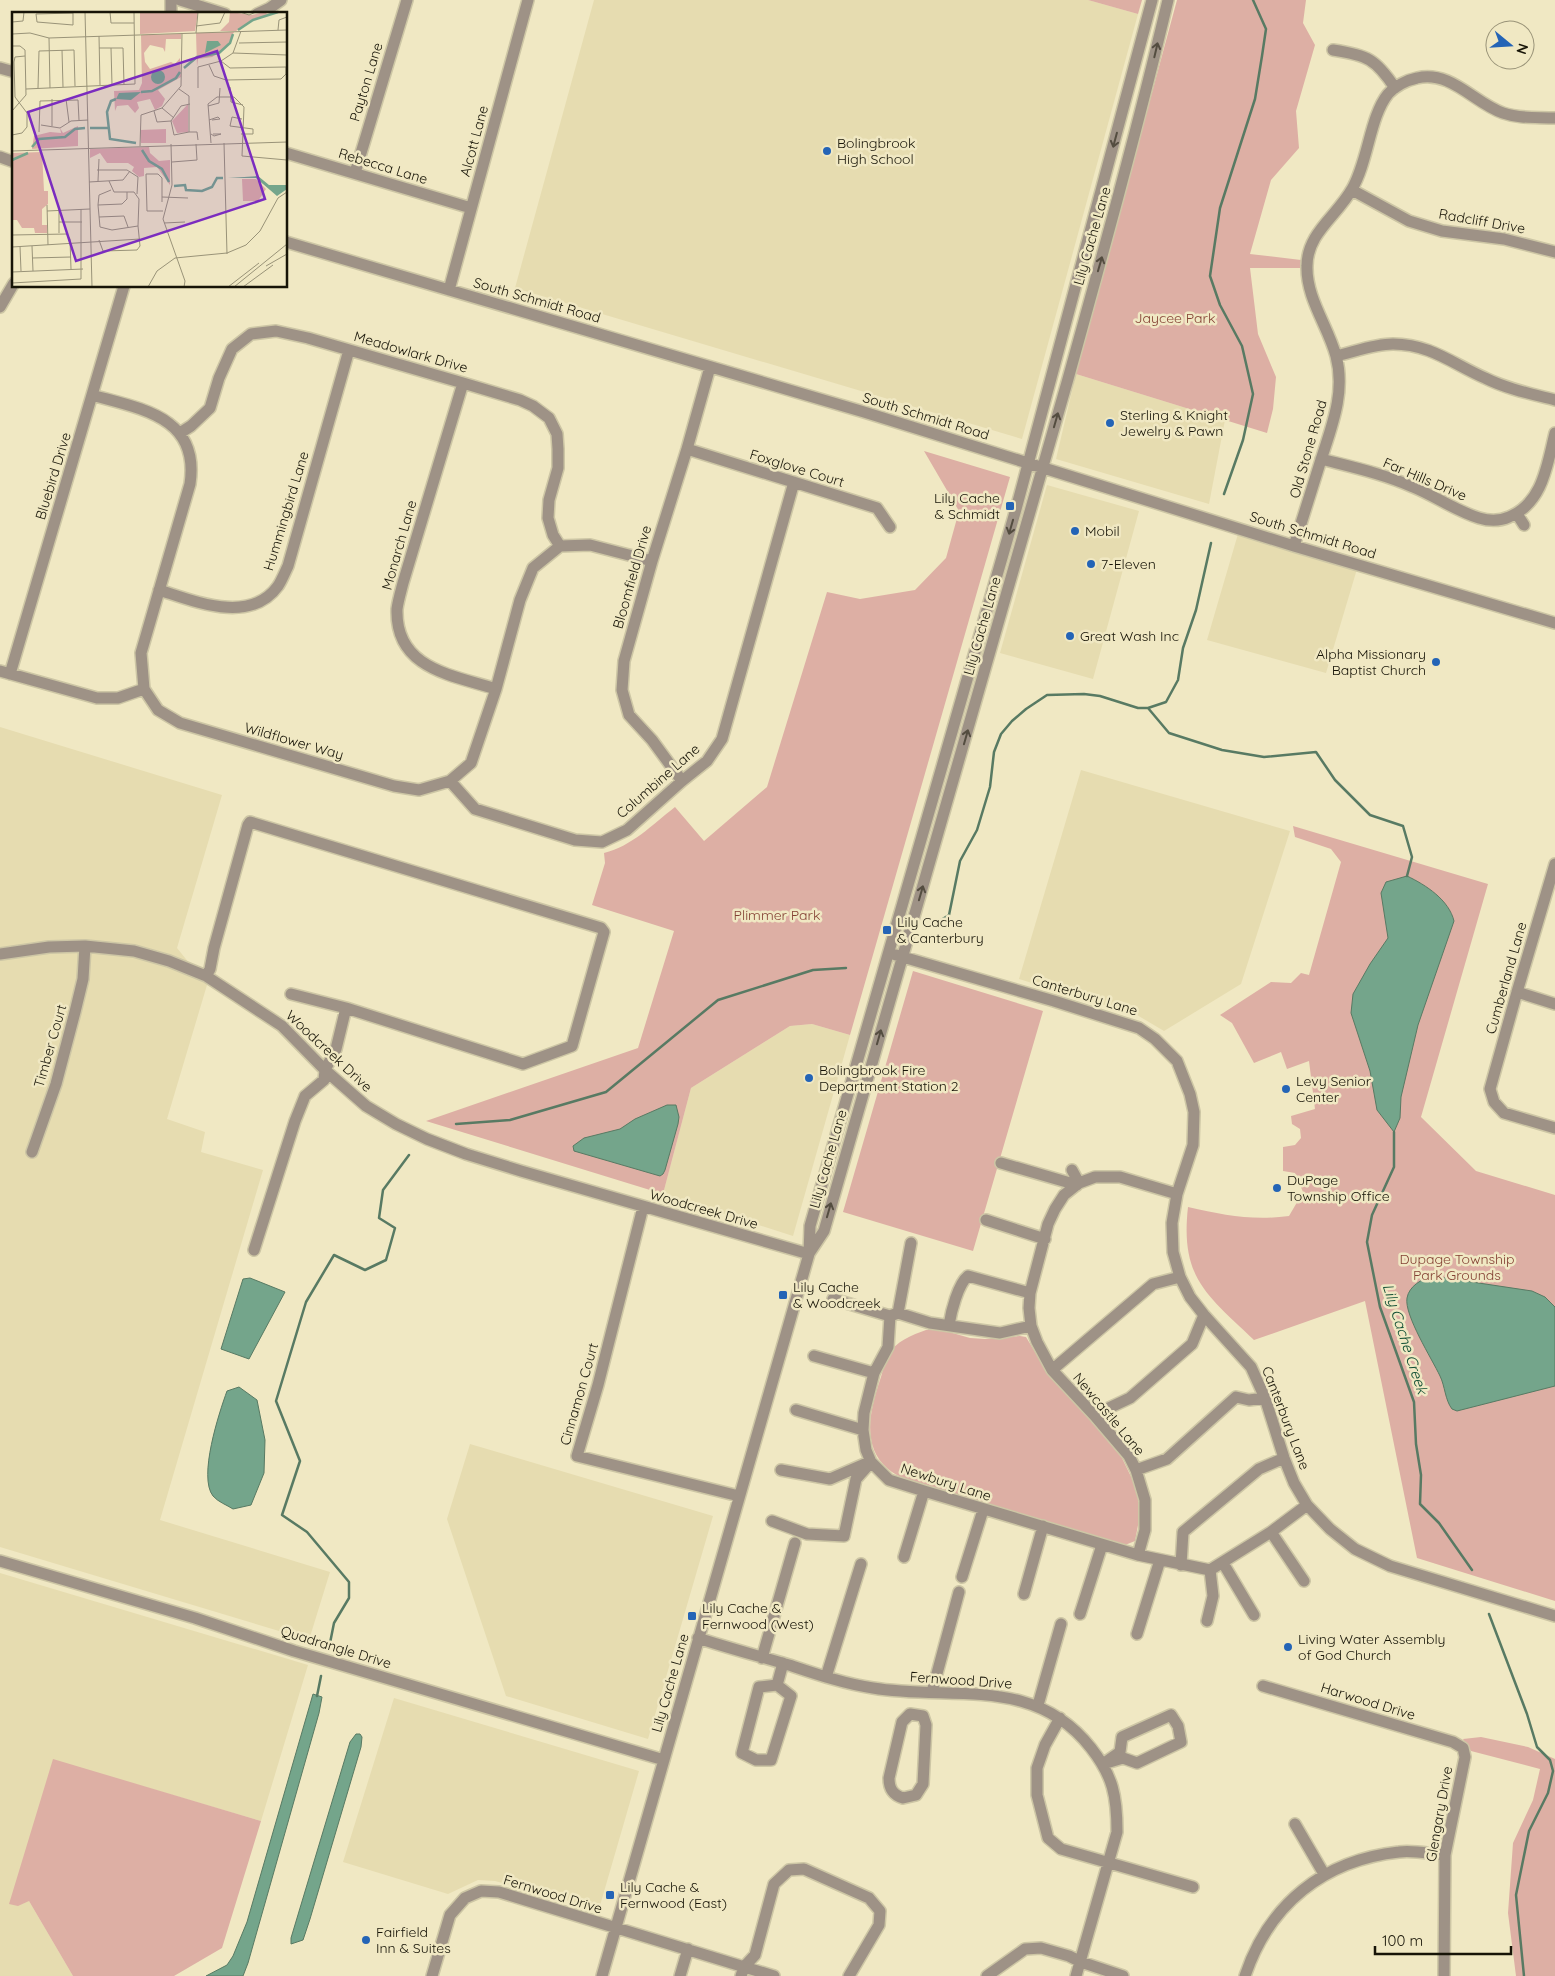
<svg xmlns="http://www.w3.org/2000/svg" width="1555" height="1976" font-family="Quicksand,sans-serif">
	<style>
		.built { fill: #e6dcb0 }
		.green { fill: #ddafa4 }
		.water { fill: #74a58b; stroke: #587a63 }
		.lines { fill: none; stroke-linecap: round; stroke-linejoin: round }
		.stream { stroke: #587a63; stroke-width: 2.5 }
		.minor-casing { stroke: #cdc6a5; stroke-width: 14 }
		.minor { stroke: #9e9286; stroke-width: 11 }
		.oneway { stroke: #544d40 }
		.poi-dot { fill: #2464b6; stroke: #f0e8c3; stroke-width: 2 }
		.labels { text-anchor: middle; stroke-width: 5; stroke-linejoin: round; paint-order: stroke }
		.street-label { font-size: 14px; fill: #171407; stroke: #f0e8c3 }
		.poi-label { font-size: 14px; fill: #171407; stroke: #f0e8c3; text-anchor: start }
		.park-label { font-size: 14px; fill: #844134; stroke: #f0e8c3 }
		.water-label { font-size: 15px; font-style: italic; fill: #125035; stroke: #f0e8c3 }
		.inset-river { fill: none; stroke: #74a58b; stroke-width: 2.5 }
		.inset-road { fill: none; stroke: #999378; stroke-width: 1 }
		.view { fill: #7b2cbf; fill-opacity: 0.15; stroke: #7b2cbf; stroke-width: 2.5 }
		.inset-edge { fill: none; stroke: #171407; stroke-width: 2.5 }
	</style>
	<rect width="100%" height="100%" fill="#f0e8c3"/>
	<path class="built" d="M594,0H1088L1138,14L1022,439L515,288Z
		M1076,374L1225,420L1209,504L1056,459Z
		M1047,485L1139,511L1093,679L1000,653Z
		M1238,534L1357,569L1326,673L1207,640Z
		M0,727L222,795L177,948L207,985L167,1119L205,1132L201,1152L263,1170L160,1520L330,1572L309,1640L0,1547Z
		M1081,770L1290,831L1241,984L1164,1031L1137,1015L1019,979Z
		M812,1024L850,1035L793,1236L663,1194L691,1088L790,1026Z
		M470,1444L713,1516L648,1739L506,1696L447,1519Z
		M0,1573L308,1665L261,1821L53,1760L29,1901L73,1976H0Z
		M394,1698L639,1771L599,1909L495,1881L478,1880L448,1894L343,1862Z"/>
	<path class="green" d="M1088,0H1142L1138,14Z
		M1177,0H1306L1303,23L1315,45L1296,111L1299,148L1271,180L1250,254L1301,260L1300,268H1250L1258,334L1276,377L1273,409L1267,433L1076,374Z
		M924,451L1010,477L850,1035L812,1024L790,1026L691,1088L663,1194L426,1121L638,1048L674,931L592,905L605,863L604,853C632,846 652,825 675,807L704,841L767,787L827,592L860,599L915,590L946,558L959,511Z
		M1293,826L1488,884L1421,1117L1476,1171L1555,1195V1601L1417,1558L1365,1301L1254,1340C1207,1295 1180,1278 1188,1207C1224,1215 1252,1221 1289,1216L1303,1192L1295,1173L1283,1171V1147L1295,1145L1301,1138L1300,1129L1292,1124L1291,1116L1315,1109L1309,1061L1287,1069L1281,1052L1254,1063L1232,1023L1220,1015L1271,982L1291,983L1301,973L1309,975L1341,862L1331,849L1295,837Z
		M913,971L1043,1011L973,1251L843,1212Z
		M926,1330H942L970,1338L985,1339L1020,1336L1026,1337L1035,1352L1053,1376L1122,1458L1135,1485L1138,1496L1139,1520L1135,1541L1125,1545L923,1485C911,1481 897,1477 888,1469C861,1446 870,1410 880,1380C883,1372 884,1362 888,1355C896,1341 912,1335 926,1330Z
		M1481,1737L1528,1747L1555,1759V1976H1516L1508,1913L1513,1843L1533,1800L1540,1769L1471,1751L1463,1739Z
		M53,1759L261,1821L222,1948L174,1976H73L29,1901L18,1906L9,1904Z"/>
	<path class="water" d="M1407,876C1426,885 1449,900 1454,921L1418,1025L1401,1097L1400,1118L1394,1132L1377,1110L1370,1071L1351,1013L1353,994L1370,964L1388,938L1381,893L1386,882Z
		M667,1105H676L679,1117L678,1124L665,1170L663,1174L660,1176L574,1151L573,1146L584,1138L620,1129L635,1119Z
		M1432,1276L1532,1291L1545,1297L1555,1307V1386L1457,1411L1452,1409C1445,1400 1445,1386 1440,1376C1432,1359 1404,1315 1407,1298C1409,1286 1422,1279 1432,1276Z
		M250,1278L285,1292L249,1359L221,1349L243,1279Z
		M239,1387L257,1400L265,1440L264,1473L251,1505L233,1509C227,1505 218,1502 213,1496C198,1477 219,1413 227,1391Z
		M313,1694L322,1697L319,1713L248,1963L243,1976H206L227,1965L233,1956L247,1922Z
		M356,1734H360L362,1737L361,1747L310,1919L303,1940L291,1944V1938L350,1742Z"/>
	<g class="lines">
		<path class="stream" d="M1224,494L1243,440L1253,394L1242,346L1220,305L1210,276L1220,208L1255,99L1262,56L1266,29L1253,0
			M1148,708L1169,733L1222,750L1264,757L1316,752L1335,780L1370,815L1403,826L1412,857L1407,876
			M933,925L949,915L960,861L977,830L990,787L994,752L1001,734L1012,721L1026,709L1047,695L1084,694L1100,696L1138,708H1148L1166,702L1178,680L1183,648L1196,610L1211,543
			M456,1124L510,1120L606,1092L718,1000L813,970L846,968
			M1394,1132V1167L1372,1215L1367,1242L1380,1307L1414,1402L1416,1444L1421,1475L1420,1504L1439,1523L1472,1570
			M1489,1614L1527,1714L1537,1747L1550,1760L1553,1771L1548,1793L1529,1831L1516,1895L1524,1976
			M329,1648L334,1623L349,1598V1582L307,1532L282,1515L300,1461L276,1401L306,1302L334,1255L365,1270L386,1260L395,1228L379,1218L383,1190L409,1155
			M317,1696L321,1676"/>
		<g class="minor-casing">
			<path id="minor" d="M171,0V14
				M180,0L225,14
				M257,14L270,8L281,0
				M1333,50C1367,55 1376,59 1395,88
				M0,68L14,72
				M286,153L471,208
				M0,157L14,162
				M355,173L407,0
				M1352,190L1409,221L1442,231L1504,239L1555,252
				M286,242L864,412L1294,546L1555,623
				M449,290L528,0
				M0,307L14,283
				M1336,356C1354,352 1374,344 1393,344C1430,344 1453,364 1485,378C1507,389 1532,394 1555,400
				M463,383L403,583C401,591 398,601 397,609C395,669 452,675 496,689
				M92,395C142,409 200,417 190,484L141,653L144,689L158,710L180,723L394,786L419,790L450,781L471,763L496,689L520,600L533,568L560,546L590,545L652,561
				M180,433L191,426L210,408L219,378L232,349L251,334L276,331L308,338L463,383L520,400L533,406L549,418L557,434L558,449V468L549,500L548,518L553,535L560,546
				M687,449L877,508L890,527
				M1321,459C1352,467 1384,474 1413,487C1435,496 1456,511 1479,518C1489,521 1500,521 1509,517C1543,503 1547,465 1555,433
				M1517,514L1524,525
				M1294,546C1303,518 1311,491 1320,463C1331,428 1346,393 1336,356C1328,326 1306,298 1307,266C1307,233 1337,216 1352,189C1368,162 1370,116 1388,94C1395,86 1407,80 1417,78C1451,70 1474,103 1503,113C1520,119 1537,117 1555,118
				M159,590C194,601 250,625 278,586C282,580 285,572 288,566L349,350
				M0,671L97,698H118L144,689
				M10,674L124,286
				M450,781L475,809L575,840L602,842L627,830L682,781L707,761L722,739L794,482
				M682,781L652,740L629,715L622,690L624,661L652,561L687,449L710,367
				M1555,864L1517,992L1490,1089L1494,1102L1504,1113L1555,1128
				M0,954L49,947L85,946L134,951L169,961L206,976L282,1026L325,1070L366,1106L396,1124L427,1139L466,1154L521,1171L809,1254
				M896,955L1054,1001L1139,1028L1155,1039L1177,1061L1190,1094L1194,1112L1193,1145L1177,1194L1172,1223L1173,1252L1180,1277L1190,1297L1204,1315L1251,1367L1265,1398L1284,1458L1294,1483L1307,1505L1330,1529L1355,1549L1390,1566L1555,1616
				M206,976L210,969L214,948L248,825L250,822L601,928L604,932L572,1046L523,1064L346,1008L291,994
				M1517,992L1555,1004
				M32,1152L56,1084L75,1012L83,979L85,946
				M1001,1163L1077,1185
				M1072,1170L1079,1183
				M643,1207L598,1385L577,1456L739,1496
				M986,1220L1045,1239
				M254,1250L295,1121L305,1096L324,1080L325,1070L336,1049L346,1008
				M810,1252L824,1231C903,946 988,663 1068,379C1103,253 1138,127 1168,0
				M833,1299L890,1316
				M898,1313L911,1243
				M949,1325C951,1312 958,1284 968,1276L1030,1293
				M1031,1326L1000,1333L930,1323L898,1313L890,1316L888,1347L874,1373L864,1413L863,1430L866,1450L871,1462L889,1480L924,1491L1138,1555L1210,1570L1271,1532L1307,1505
				M814,1356L874,1373
				M1052,1370L1153,1284L1180,1277
				M796,1410L863,1430
				M1094,1415L1130,1398L1192,1344L1204,1315
				M781,1470L830,1479L867,1463
				M1136,1470L1167,1459L1236,1397L1249,1400L1265,1398
				M772,1521L807,1534L844,1536L856,1479L871,1462
				M1271,1532L1304,1581
				M1138,1555L1145,1530V1500L1136,1470L1129,1456L1094,1415L1052,1370L1037,1342L1031,1326L1029,1308L1030,1293L1048,1224L1055,1209L1064,1195L1079,1183L1095,1177H1120L1177,1194
				M904,1557L924,1491
				M0,1561L195,1618L294,1651L664,1760
				M1223,1563L1254,1615
				M1181,1565L1183,1532L1259,1469L1284,1458
				M962,1577L983,1510
				M1024,1594L1043,1526
				M1080,1614L1102,1545
				M1207,1621L1213,1596L1210,1570
				M1137,1634L1160,1560
				M698,1638C728,1648 759,1656 789,1665C816,1674 845,1684 873,1688C952,1701 1034,1675 1091,1748C1113,1776 1117,1796 1117,1832L1076,1976
				M762,1658L795,1543
				M826,1677L861,1564
				M777,1685L791,1696L771,1760H756L742,1753L759,1687L777,1685L783,1663
				M1263,1686L1453,1742L1463,1748L1465,1757L1445,1855L1444,1976
				M932,1692L959,1592
				M1038,1705L1061,1624
				M910,1714L923,1716L926,1725L923,1784L916,1795L903,1798C893,1795 889,1789 889,1778L902,1722Z
				M1171,1715L1178,1726L1181,1742L1137,1763L1123,1758L1103,1764L1120,1752L1122,1737Z
				M1060,1718L1045,1745L1037,1768V1795L1048,1838L1061,1849L1193,1887
				M1295,1824L1324,1874
				M432,1976L450,1915L465,1898L481,1891L499,1892L774,1976
				M602,1976L809,1254L810,1226L1016,509L1152,0
				M680,1976L688,1949
				M741,1976L744,1967L755,1955L774,1884L789,1870L804,1869L869,1898L880,1911L879,1925L849,1976
				M987,1976L1025,1949L1041,1948L1069,1956L1081,1962L1123,1976
				M1245,1976C1269,1904 1324,1860 1399,1852C1414,1850 1430,1854 1445,1855"/>
		</g>
		<use href="#minor" class="minor"/>
	</g>
	<defs><path id="oneway-shaft" d="M-6 0H5M1.5-3L5.5 0L1.5 3" fill="none" stroke-width="1.6" stroke-linecap="round" stroke-linejoin="round" transform="scale(1.25)"/></defs>
	<g class="oneway">
		<use href="#oneway-shaft" transform="translate(1156 50) rotate(-77)"/>
		<use href="#oneway-shaft" transform="translate(1115 140) rotate(105)"/>
		<use href="#oneway-shaft" transform="translate(1100 264) rotate(-74)"/>
		<use href="#oneway-shaft" transform="translate(1056 420) rotate(-74)"/>
		<use href="#oneway-shaft" transform="translate(1011 527) rotate(106)"/>
		<use href="#oneway-shaft" transform="translate(966 737) rotate(-74)"/>
		<use href="#oneway-shaft" transform="translate(921 893) rotate(-74)"/>
		<use href="#oneway-shaft" transform="translate(879 1037) rotate(-74)"/>
		<use href="#oneway-shaft" transform="translate(829 1210) rotate(-74)"/>
	</g>
	<g class="poi-dot">
		<circle cx="827" cy="151" r="5"/>
		<circle cx="1110" cy="423" r="5"/>
		<rect x="1005" y="501" width="10" height="10" rx="2.5"/>
		<circle cx="1075" cy="531" r="5"/>
		<circle cx="1091" cy="564" r="5"/>
		<circle cx="1070" cy="636" r="5"/>
		<circle cx="1436" cy="662" r="5"/>
		<rect x="882" y="925" width="10" height="10" rx="2.5"/>
		<circle cx="809" cy="1078" r="5"/>
		<circle cx="1286" cy="1089" r="5"/>
		<circle cx="1277" cy="1188" r="5"/>
		<rect x="778" y="1290" width="10" height="10" rx="2.5"/>
		<rect x="687" y="1611" width="10" height="10" rx="2.5"/>
		<circle cx="1288" cy="1647" r="5"/>
		<rect x="605" y="1890" width="10" height="10" rx="2.5"/>
		<circle cx="366" cy="1940" r="5"/>
	</g>
	<g class="labels">
		<g class="street-label">
			<text transform="translate(366 82) rotate(-73)" y="5">Payton Lane</text>
			<text transform="translate(474 141) rotate(-75)" y="5">Alcott Lane</text>
			<text transform="translate(383 166) rotate(17)" y="5">Rebecca Lane</text>
			<text transform="translate(1482 221) rotate(10)" y="5">Radcliff Drive</text>
			<text transform="translate(1092 236) rotate(-74)" y="5">Lily Cache Lane</text>
			<text transform="translate(537 300) rotate(16)" y="5">South Schmidt Road</text>
			<text transform="translate(411 352) rotate(16)" y="5">Meadowlark Drive</text>
			<text transform="translate(926 416) rotate(17)" y="5">South Schmidt Road</text>
			<text transform="translate(1308 449) rotate(-74)" y="5">Old Stone Road</text>
			<text transform="translate(797 468) rotate(17)" y="5">Foxglove Court</text>
			<text transform="translate(53 476) rotate(-73)" y="5">Bluebird Drive</text>
			<text transform="translate(1425 479) rotate(23)" y="5">Far Hills Drive</text>
			<text transform="translate(286 511) rotate(-73)" y="5">Hummingbird Lane</text>
			<text transform="translate(1313 535) rotate(17)" y="5">South Schmidt Road</text>
			<text transform="translate(399 545) rotate(-74)" y="5">Monarch Lane</text>
			<text transform="translate(632 577) rotate(-74)" y="5">Bloomfield Drive</text>
			<text transform="translate(982 626) rotate(-74)" y="5">Lily Cache Lane</text>
			<text transform="translate(294 741) rotate(16)" y="5">Wildflower Way</text>
			<text transform="translate(658 781) rotate(-41)" y="5">Columbine Lane</text>
			<text transform="translate(1506 978) rotate(-74)" y="5">Cumberland Lane</text>
			<text transform="translate(1085 995) rotate(17)" y="5">Canterbury Lane</text>
			<text transform="translate(50 1046) rotate(-74)" y="5">Timber Court</text>
			<text transform="translate(329 1051) rotate(43)" y="5">Woodcreek Drive</text>
			<text transform="translate(828 1159) rotate(-74)" y="5">Lily Cache Lane</text>
			<text transform="translate(704 1209) rotate(16)" y="5">Woodcreek Drive</text>
			<text transform="translate(579 1394) rotate(-74)" y="5">Cinnamon Court</text>
			<text transform="translate(1109 1414) rotate(50)" y="5">Newcastle Lane</text>
			<text transform="translate(1286 1418) rotate(69)" y="5">Canterbury Lane</text>
			<text transform="translate(946 1482) rotate(18)" y="5">Newbury Lane</text>
			<text transform="translate(336 1647) rotate(17)" y="5">Quadrangle Drive</text>
			<text transform="translate(961 1680) rotate(4)" y="5">Fernwood Drive</text>
			<text transform="translate(670 1683) rotate(-74)" y="5">Lily Cache Lane</text>
			<text transform="translate(1368 1701) rotate(17)" y="5">Harwood Drive</text>
			<text transform="translate(1439 1814) rotate(-80)" y="5">Glengary Drive</text>
			<text transform="translate(553 1894) rotate(17)" y="5">Fernwood Drive</text>
		</g>
		<g class="poi-label">
			<text x="837" y="148">Bolingbrook<tspan x="837" dy="16">High School</tspan></text>
			<text x="1120" y="420">Sterling &amp; Knight<tspan x="1120" dy="16">Jewelry &amp; Pawn</tspan></text>
			<text x="1000" y="503" text-anchor="end">Lily Cache<tspan x="1000" dy="16">&amp; Schmidt</tspan></text>
			<text x="1085" y="536">Mobil</text>
			<text x="1101" y="569">7-Eleven</text>
			<text x="1080" y="641">Great Wash Inc</text>
			<text x="1426" y="659" text-anchor="end">Alpha Missionary<tspan x="1426" dy="16">Baptist Church</tspan></text>
			<text x="897" y="927">Lily Cache<tspan x="897" dy="16">&amp; Canterbury</tspan></text>
			<text x="819" y="1075">Bolingbrook Fire<tspan x="819" dy="16">Department Station 2</tspan></text>
			<text x="1296" y="1086">Levy Senior<tspan x="1296" dy="16">Center</tspan></text>
			<text x="1287" y="1185">DuPage<tspan x="1287" dy="16">Township Office</tspan></text>
			<text x="793" y="1292">Lily Cache<tspan x="793" dy="16">&amp; Woodcreek</tspan></text>
			<text x="702" y="1613">Lily Cache &amp;<tspan x="702" dy="16">Fernwood (West)</tspan></text>
			<text x="1298" y="1644">Living Water Assembly<tspan x="1298" dy="16">of God Church</tspan></text>
			<text x="620" y="1892">Lily Cache &amp;<tspan x="620" dy="16">Fernwood (East)</tspan></text>
			<text x="376" y="1937">Fairfield<tspan x="376" dy="16">Inn &amp; Suites</tspan></text>
		</g>
		<g class="park-label">
			<text x="1175" y="323">Jaycee Park</text>
			<text x="777" y="920">Plimmer Park</text>
			<text x="1457" y="1264">Dupage Township<tspan x="1457" dy="16">Park Grounds</tspan></text>
		</g>
		<g class="water-label">
			<text transform="translate(1405 1339) rotate(72)" y="5">Lily Cache Creek</text>
		</g>
	</g>
	<g transform="translate(12 12)">
		<rect width="275" height="275" fill="#f0e8c3"/>
		<path d="M128,0H186L183,19L128,22ZM218,0L240,3L252,0L257,3L240,8L224,19H208L217,10ZM222,20L214,36L200,45L186,47L185,55L184,21ZM169,22V27H154L153,40L151,36L138,33L132,41L133,50L138,57L159,50L163,52L168,46L169,65L146,78L153,87L150,94L143,98L138,87L125,90L127,96L123,101L116,93L105,94L103,99L102,79L127,78L130,71L129,23ZM176,92V120L165,121L160,109ZM66,114V134L20,137L22,124L38,120L49,121L48,116L51,121ZM154,117V131H129L128,118ZM137,135L138,141L147,149L158,148V173L145,155L132,156V164L127,165L120,159L122,155L116,151H95L88,141L78,146V137ZM30,140L32,179H36V192L30,197V213H35V221H23L22,216H10L5,208H0V141ZM230,167H244L254,177L246,189H231Z" fill="#ddafa4"/>
		<path d="M195,29H206L209,33L193,41ZM139 65a7 7 0 1 1 14 0a7 7 0 1 1-14 0ZM129,80L119,88L104,87L107,81ZM246,164L257,173H275V177L265,184L244,166H216Z" fill="#74a58b"/>
		<path class="inset-river" d="M226,18L241,8L266,0M172,56L185,45L207,41L218,31L221,22M129,80L140,79L164,66L168,60M104,87L99,89L95,100L98,127L124,131M78,116H96M20,135L27,127L53,125L63,117L73,116M130,138L137,149L150,157L157,170M0,148L16,141M162,174L173,173L174,178L190,179L200,175L205,166H211"/>
		<path class="inset-road" d="M61,0V13L25,10L24,2L61,1M73,0L80,275M98,0L99,11H122M228,0L237,3L244,0M0,10L11,9L12,0M184,14L208,11L213,0M266,18L267,8L275,5M184,21L186,0M0,22L18,21L37,26L275,18M87,24L88,73M37,26L38,76M227,31L275,30M0,34H8L13,38L14,83L0,99M87,36H111L112,73M99,36L100,73M50,38L51,75M221,41L275,43M209,49L218,56L274,55M197,53L202,64L214,68L269,67L274,62V55M218,75L219,90L231,93M26,76L27,39L62,38L63,74M186,76V55L209,49L221,41L229,19M14,77L123,72L122,0M40,87V114M54,87L57,110M66,88L67,108M196,94L207,91L208,76M150,96L162,106M142,99L145,110L159,109M197,108L206,105L208,107L200,108M159,109L162,123L177,120V84L167,77M159,109L169,94L178,92M29,113L48,116L59,109L76,108M27,120L28,89L66,88M177,120H185L186,128M199,122L202,124L209,122H201M229,122H241V117L218,114L220,105L230,107M0,123L10,121L15,115V101L3,85L2,50L3,45L13,44M199,131L196,92L205,85H222L232,95L230,144L275,148M212,131L215,242M159,132L160,173L151,207L173,269L172,275M128,134L129,103L150,96L169,74L170,21M0,139L275,130M160,150L185,148L184,132M85,158H115L126,165L125,182M86,169L87,147M97,169L102,180H122L127,187L126,214L100,218M77,170L111,168L118,159M99,178L87,183L86,193L88,215L100,218M150,185L176,186M150,190V166L146,162H134L135,199H151M35,193L36,233M86,193L110,192L115,187V180M47,198V221M35,199L78,197M87,205L112,204L116,215M47,210H70M152,211L173,210M0,223L55,222L58,227L59,257M87,228L91,239L125,238L128,234L126,214M8,234L9,259M20,234L21,259M0,235L128,227M20,246L59,245M254,254L275,242M0,260L71,257M0,271L69,267V197M136,275L145,259L163,246L215,241L234,233L248,219L266,186L275,180M216,275L247,251M222,275L275,232M231,275L261,253"/>
		<path class="view" d="M205,39L253,187L64,249L16,100Z"/>
		<rect width="275" height="275" class="inset-edge"/>
	</g>
	<g transform="translate(1510 45) rotate(108)"><circle r="24" fill="#f0e8c3" stroke="#999378"/>
	<path d="M0-4L9 19L0 12L-9 19Z" fill="#2464b6"/>
	<text y="-8" font-size="14" font-weight="bold" text-anchor="middle" fill="#171407">N</text>
	</g>
	<path d="M1375 1946v8h136v-8" fill="none" stroke="#171407" stroke-width="2.5"/>
	<text x="1382" y="1946" font-size="15" fill="#171407" stroke="#f0e8c3" stroke-width="4" paint-order="stroke">100 m</text>
</svg>
